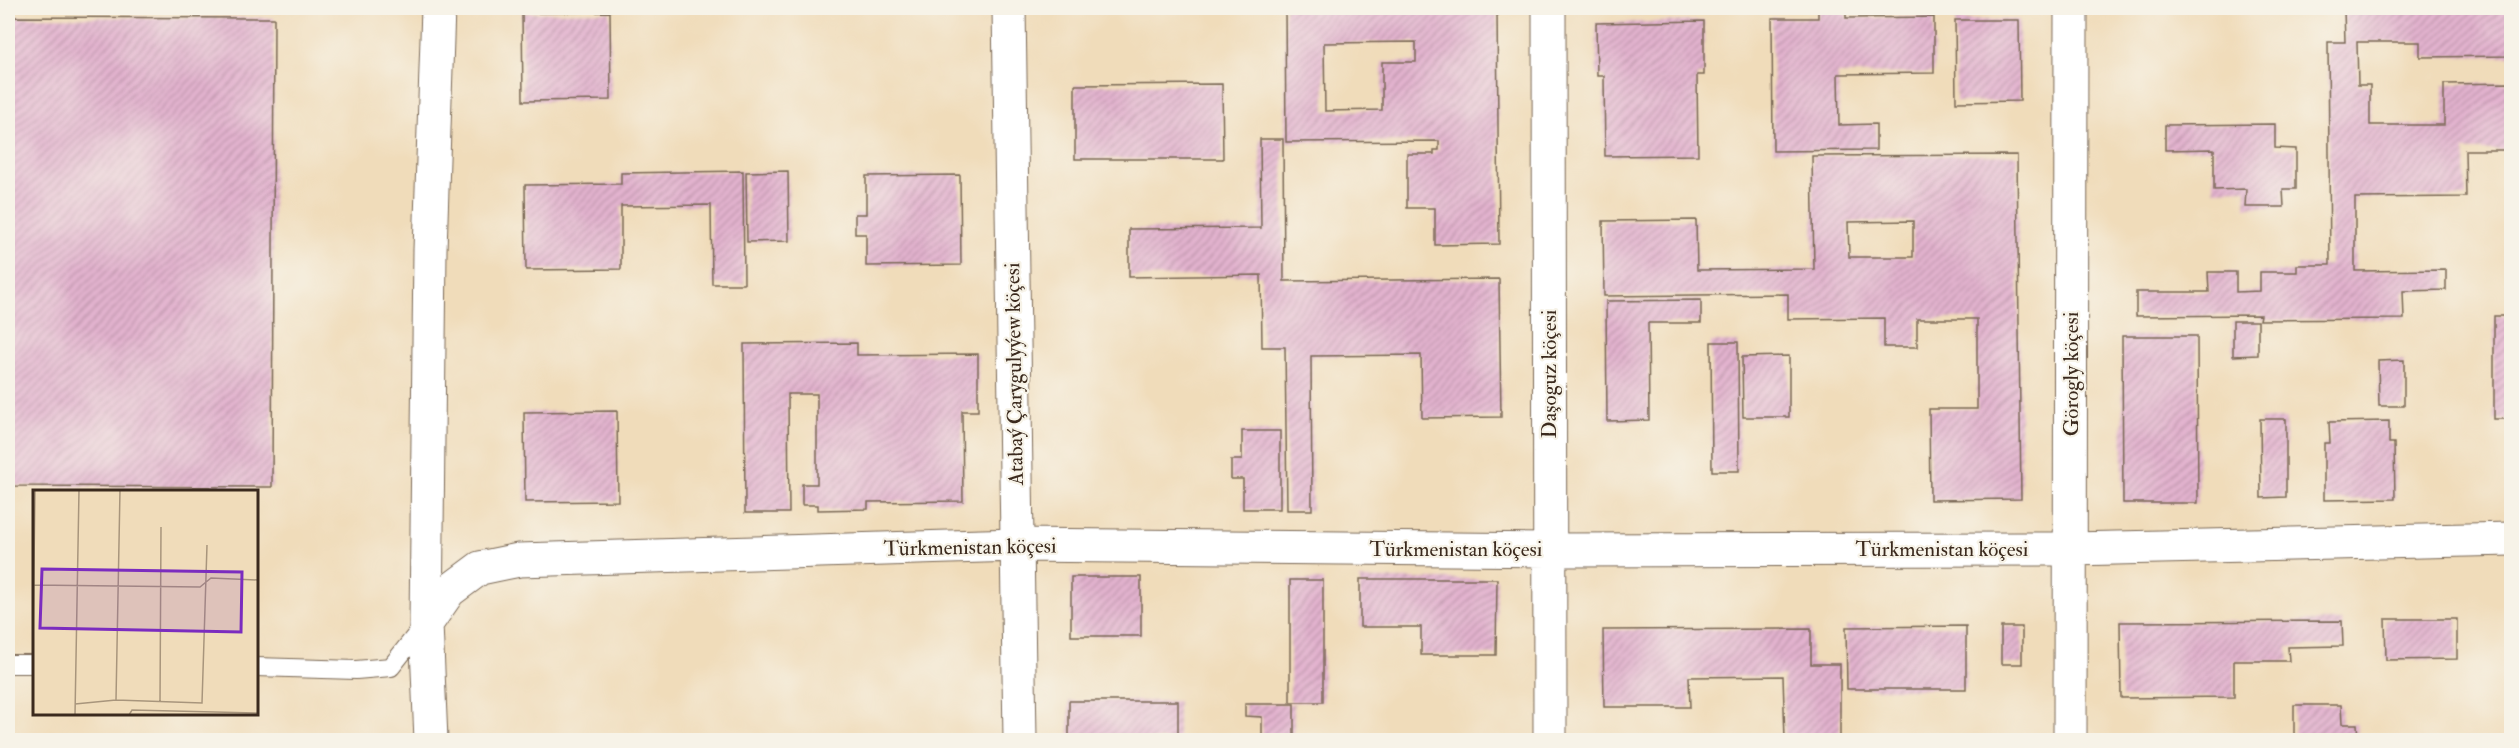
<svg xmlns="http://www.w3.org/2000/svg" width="2519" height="748" font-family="'IM FELL Double Pica',serif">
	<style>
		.building { fill: url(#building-hatch); fill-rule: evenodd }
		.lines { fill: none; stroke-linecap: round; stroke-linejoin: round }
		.lane-casing { stroke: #7a6855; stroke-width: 20 }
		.street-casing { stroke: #7a6855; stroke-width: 35 }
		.lane { stroke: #fff; stroke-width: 18 }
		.street { stroke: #fff; stroke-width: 33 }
		.labels { text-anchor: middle; stroke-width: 4.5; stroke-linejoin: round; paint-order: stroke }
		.street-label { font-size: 21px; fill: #3b2a1e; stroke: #f7f3e8 }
		.inset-road { fill: none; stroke: #a8957c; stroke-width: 1.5 }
		.view { fill: #7b2cbf; fill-opacity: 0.15; stroke: #7b2cbf; stroke-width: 3 }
		.inset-edge { fill: none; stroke: #3b2a1e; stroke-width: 3 }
	</style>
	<defs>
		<pattern id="building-hatch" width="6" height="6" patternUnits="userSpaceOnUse" patternTransform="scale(1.5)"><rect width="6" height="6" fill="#e3b3cf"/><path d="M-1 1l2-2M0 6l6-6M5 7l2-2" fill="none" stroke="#b992a7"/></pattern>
	</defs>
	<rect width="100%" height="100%" fill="#f7f3e8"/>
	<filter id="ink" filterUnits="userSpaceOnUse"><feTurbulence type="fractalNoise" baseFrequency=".0167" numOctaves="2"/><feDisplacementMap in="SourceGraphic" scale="12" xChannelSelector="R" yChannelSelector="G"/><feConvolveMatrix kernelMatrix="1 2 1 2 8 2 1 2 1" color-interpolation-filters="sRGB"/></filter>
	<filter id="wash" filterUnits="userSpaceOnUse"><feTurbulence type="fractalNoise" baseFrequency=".008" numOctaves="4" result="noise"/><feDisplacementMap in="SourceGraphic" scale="24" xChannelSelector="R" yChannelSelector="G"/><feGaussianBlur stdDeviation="1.35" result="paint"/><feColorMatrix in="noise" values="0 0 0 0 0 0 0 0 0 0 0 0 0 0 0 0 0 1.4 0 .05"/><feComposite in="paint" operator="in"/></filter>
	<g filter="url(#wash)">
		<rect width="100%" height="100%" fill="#f0dcba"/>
		<g id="blocks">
			<path class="building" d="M1285,8H1497L1499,244L1435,245V208H1407V154H1434V150H1439V141L1286,142ZM1416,42V62H1382V110L1325,111L1324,43Z
				M1818,8H1846V18L1934,17V73L1838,74L1839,125L1876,124V150L1773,151L1772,18H1818Z
				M2375,8H2512V56L2420,57V42H2357L2358,85H2370V125H2444V84L2512,83V150H2465L2466,197L2355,198V271L2446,270V290L2403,291L2404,319L2260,320L2261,315L2136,316V292H2209L2208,272H2236V292L2260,291V272H2297V265H2330L2328,42H2345L2344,10Z
				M610,12L611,100L523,101L522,13Z
				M8,17L274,18L272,487L8,486Z
				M1955,20H2019L2020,101L1956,102Z
				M1704,21V75H1697L1698,155L1605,156L1604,76H1597L1596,23Z
				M1222,84L1223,159H1075V85Z
				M2275,124V148L2296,149V189H2283L2284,207H2245L2246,189L2214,190V149L2165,150V125Z
				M1260,139H1283L1284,281L1499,279L1501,417L1422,418L1421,355L1311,356L1312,510H1287L1285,347H1262L1261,275L1129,277V229L1261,228Z
				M2017,155L2021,499L1930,500L1929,409H1977V319H1917V347H1884V318L1788,319V294L1604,296L1603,221L1696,220L1697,270L1814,269L1812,156ZM1913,221V257H1849L1848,222Z
				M743,171L744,284H712L711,205L621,206V269L526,270L525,185L621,184V173Z
				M788,171L789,241L747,242L746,172Z
				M960,175L961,265L866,266V234H855V214H866V176Z
				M1701,300V323H1648L1649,420L1607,421L1606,301Z
				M2494,316H2512V419H2494Z
				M2233,321H2258V355L2233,356Z
				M2122,336H2197L2198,503H2123Z
				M1711,342H1738L1739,471H1712Z
				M857,343V355L978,354V411H962L963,501L868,502V509L818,510V505H802V484H817V394H788L789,513H745L744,344Z
				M1789,356V417H1743L1742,357Z
				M2404,360V406H2379L2378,361Z
				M617,411L618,501L525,502L524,412Z
				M2260,419H2286V497L2261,498Z
				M2389,421V443H2394L2395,499L2324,500V443H2330L2329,422Z
				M1242,431H1280V509H1243V479H1231V460H1242Z
				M1071,577H1141V636H1071Z
				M1360,579H1497L1496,655H1421V627H1360Z
				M1290,580H1323V702H1290Z
				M2385,619H2457V659L2386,660Z
				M2342,621L2343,646L2288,647L2289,661H2234V697L2121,698L2120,622Z
				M1966,626V689H1847L1846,627Z
				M2001,627H2022V664H2001Z
				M1811,629V664H1840V740H1785L1783,676L1689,677L1690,707H1604L1603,630Z
				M1069,701H1178V740H1069Z
				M1245,704H1294V740H1262V717L1245,716Z
				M2294,705H2341L2342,724H2357L2358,740H2294Z"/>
		</g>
	</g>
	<g filter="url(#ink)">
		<use href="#blocks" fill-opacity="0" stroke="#7a6855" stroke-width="1.5"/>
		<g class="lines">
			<g class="lane-casing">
				<path id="lane" d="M8,664H34
					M256,667L356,670L391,667L424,625"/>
			</g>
			<g class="street-casing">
				<path id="street" d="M1009,8L1020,740
					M1549,8L1550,740
					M426,624L449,591L480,568L519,560L1016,545L1549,550L2071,549L2512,539
					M431,740L426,624L430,250L438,8
					M2070,740L2071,8"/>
			</g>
			<use href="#lane" class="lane"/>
			<use href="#street" class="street"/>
		</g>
	</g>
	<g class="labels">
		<g class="street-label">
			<text transform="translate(1014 374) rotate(-91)" y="7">Atabaý Çarygulyýew köçesi</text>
			<text transform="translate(1549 374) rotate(-90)" y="7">Daşoguz köçesi</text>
			<text transform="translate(2071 374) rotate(-90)" y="7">Görogly köçesi</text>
			<text transform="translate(970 547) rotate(-1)" y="7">Türkmenistan köçesi</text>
			<text x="1456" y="556">Türkmenistan köçesi</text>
			<text x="1942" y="556">Türkmenistan köçesi</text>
		</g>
	</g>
	<g transform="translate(33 490)">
		<rect width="225" height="225" fill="#f0dcba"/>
		<path class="inset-road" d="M0,95L167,97L178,88L225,90M0,151L2,0M83,210L87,0M127,212L128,37M42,214L83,210L169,213L174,55M42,225L46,0M96,225L99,220L225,223"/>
		<path class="view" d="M9,79L209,82L208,142L7,138Z"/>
		<rect width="225" height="225" class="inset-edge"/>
	</g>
	<rect width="2519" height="748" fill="none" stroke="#f7f3e8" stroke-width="30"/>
</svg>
